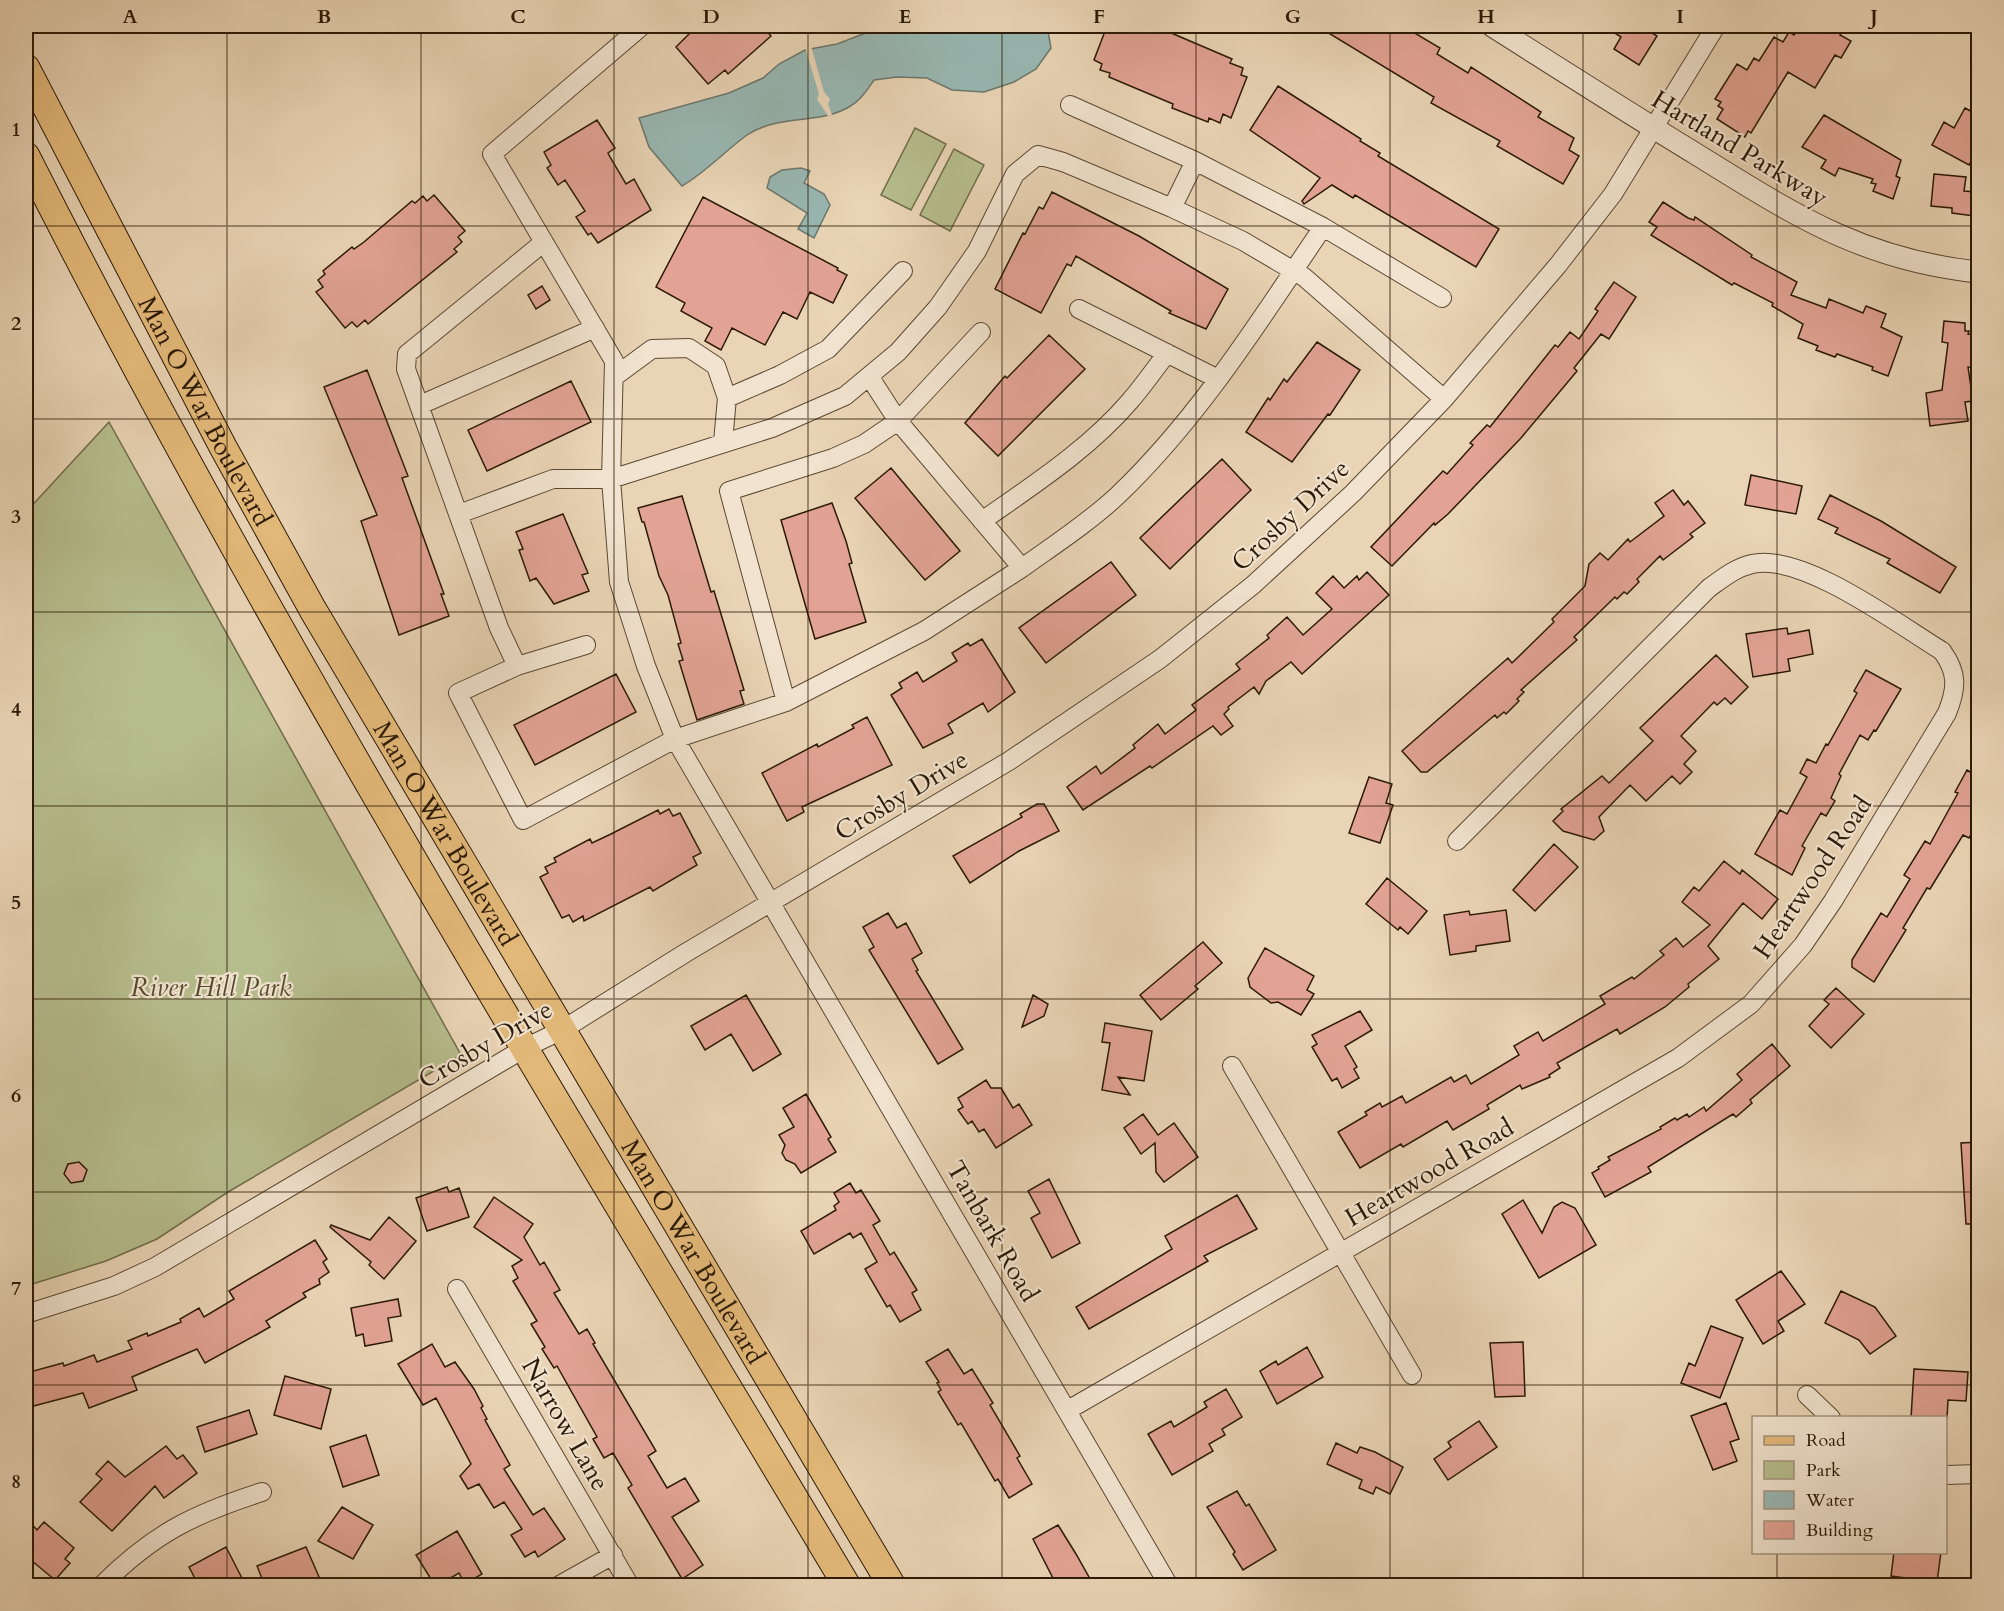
<svg xmlns="http://www.w3.org/2000/svg" width="2004" height="1611" font-family="Cardo,serif">
	<style>
		.green { fill: #b6bd8d; stroke: #706c4a; stroke-width: 1.5 }
		.water { fill: #98b7b2; stroke: #6c786d; stroke-width: 1.5 }
		.pier { fill: #e9d4b5 }
		.building { fill: #e2a394; stroke: #2b1a06; stroke-width: 1.5 }
		.lines { fill: none; stroke-linecap: round; stroke-linejoin: round }
		.minor-casing { stroke: #5a4832; stroke-width: 20 }
		.tertiary-casing { stroke: #5a4832; stroke-width: 23 }
		.primary-casing { stroke: #2b1a06; stroke-width: 29 }
		.minor { stroke: #f1e3cf; stroke-width: 18 }
		.tertiary { stroke: #f1e3cf; stroke-width: 21 }
		.primary { stroke: #e4ba7a; stroke-width: 27 }
		.grid { fill: none; stroke: #2b1a06; stroke-width: 1.5; stroke-opacity: 0.55 }
		.labels { text-anchor: middle; stroke-width: 4.5; stroke-linejoin: round; paint-order: stroke }
		.street-label { font-size: 26px; fill: #2b1a06; stroke: #f1e3cf }
		.park-label { font-size: 26px; font-style: italic; fill: #554b2e; stroke: #f1e3cf }
		.neatline { fill: none; stroke: #2b1a06; stroke-width: 2 }
		.grid-label { font-size: 20px; text-anchor: middle; font-weight: bold; fill: #2b1a06 }
	</style>
	<rect width="100%" height="100%" fill="#e9d4b5"/>
	<filter id="stains"><feTurbulence type="fractalNoise" baseFrequency=".00333" numOctaves="4"/><feColorMatrix values="0 0 0 0 .2 0 0 0 0 .09 0 0 0 0 .02 0 0 0 .5 -.17"/></filter>
	<radialGradient id="worn" r=".72"><stop offset=".6" stop-color="#630" stop-opacity="0"/><stop offset="1" stop-color="#630" stop-opacity=".3"/></radialGradient>
	<path class="green" d="M915,128L946,144L911,210L881,195Z
		M954,149L984,165L950,231L920,215Z
		M109,422L461,1055L228,1192L157,1239L106,1261L26,1286V512Z"/>
	<path class="water" d="M884,26H1047L1051,48L1036,69L1014,82L984,92L952,90L927,78L897,77L874,80C867,90 860,101 849,107C818,125 778,114 747,135C725,151 707,171 682,186L649,147L639,118L729,93L763,78L779,64L805,50L837,44Z
		M801,168L810,171L804,183L824,194L830,205L814,238L798,229L807,213L767,188L770,177L782,170Z"/>
	<path class="pier" d="M811,46L824,92L830,99L828,104L832,115L828,116L817,99L819,94L805,47Z"/>
	<path class="building" d="M697,26H762L771,36L728,74L725,70L708,84L676,47Z
		M1107,26H1172L1169,32L1232,59L1230,63L1243,68L1241,75L1247,77L1231,118L1223,114L1220,123L1209,118L1208,122L1172,108L1173,104L1109,77L1110,73L1100,70L1102,64L1094,60Z
		M1317,26H1403L1440,48L1437,54L1468,73L1471,67L1541,112L1538,117L1574,138L1569,150L1579,156L1563,184L1497,146L1500,141L1431,103L1434,97Z
		M1604,26H1641L1657,36L1639,65L1614,49L1621,37Z
		M1800,26H1846L1840,35L1851,41L1841,58L1835,55L1815,88L1788,72L1751,133L1748,131L1745,137L1717,119L1723,109L1718,106L1721,102L1715,99L1737,64L1747,70L1754,58L1759,61L1774,37L1783,42L1789,32L1794,35Z
		M1278,86L1361,139L1360,141L1380,153L1378,156L1499,229L1476,267L1355,195L1353,198L1332,185L1304,204L1302,201L1320,178L1250,130Z
		M1965,108L1978,115V147L1969,165L1932,145L1944,122L1954,128Z
		M1824,115L1901,160L1896,176L1900,178L1893,199L1873,191L1876,184L1871,183L1873,179L1839,168L1835,176L1821,168L1826,160L1802,147Z
		M597,120L615,148L608,153L610,157L626,184L634,179L651,210L598,243L591,233L588,235L576,217L585,211L565,180L558,185L547,168L551,165L544,152Z
		M1934,174L1966,177L1964,191L1976,192L1974,216L1952,213V208L1931,206Z
		M1052,192L1139,236L1228,289L1206,329L1169,313L1171,311L1076,256L1071,266L1067,264L1041,313L995,289L1023,233L1025,234L1039,207L1043,209Z
		M434,195L465,231L458,237L462,242L454,249L457,252L368,324L365,320L357,327L352,322L345,328L316,292L323,287L318,280L325,274L323,271L352,247L354,249L364,242L412,201L415,203L423,196L427,201Z
		M703,197L838,268L837,270L847,275L833,303L810,292L797,319L783,312L765,345L732,328L721,350L705,341L712,328L681,311L685,303L656,287Z
		M1663,202L1688,218L1694,220L1695,217L1752,255L1751,257L1797,282L1791,295L1826,308L1829,299L1863,313L1866,306L1886,314L1881,327L1902,337L1888,376L1872,370L1873,367L1837,354L1835,357L1816,350L1818,346L1798,338L1803,324L1772,306L1773,303L1734,283L1732,285L1651,235L1657,227L1649,222Z
		M1614,282L1636,297L1609,339L1601,334L1574,368L1577,371L1521,438L1448,514L1435,525L1434,523L1392,566L1371,547L1443,471L1447,474L1473,445L1470,443L1487,425L1490,427L1555,345L1558,347L1570,332L1579,339L1598,311L1595,309Z
		M542,286L550,300L536,309L528,295Z
		M1944,321L1965,323V331H1969L1968,334L1978,335L1977,368L1968,367L1973,401L1965,402L1968,421L1930,426L1926,393L1942,390L1948,343L1942,342Z
		M1049,335L1085,369L998,456L965,423L1005,376L1007,378Z
		M1317,342L1360,370L1330,415L1328,414L1292,462L1246,432L1268,398L1270,400L1284,379L1287,382Z
		M367,370L408,476L402,478L444,594H441L449,616L399,635L361,521L377,515L324,387Z
		M571,381L591,422L487,471L468,430Z
		M1222,459L1251,490L1170,569L1140,538Z
		M891,468L960,551L925,580L855,498Z
		M1751,475L1802,486L1796,514L1745,505Z
		M1673,490L1684,505L1688,501L1705,523L1690,534L1693,537L1663,560L1660,556L1637,579L1639,582L1627,594L1624,592L1617,599L1615,597L1574,637L1577,640L1521,690L1524,692L1517,699L1519,701L1506,714L1504,712L1497,718L1495,715L1427,772H1421L1402,751L1508,658L1512,663L1554,622L1552,619L1585,586L1589,564L1600,553L1608,560L1628,539L1630,542L1664,516L1655,503Z
		M1830,495L1881,521L1956,567L1940,593L1887,563L1890,559L1835,533L1838,528L1818,519Z
		M682,496L711,592L714,591L744,690L740,691L744,704L697,720L679,661L683,660L678,644L681,643L668,595L659,576L644,522H642L638,508Z
		M832,503L846,541L852,563L849,564L866,622L815,639L781,520Z
		M563,514L588,573L582,575L589,591L554,604L536,578L530,581L519,550L523,549L516,532Z
		M1111,562L1136,595L1046,663L1019,628Z
		M1367,572L1389,595L1302,674L1291,662L1266,681L1259,694L1254,687L1228,707L1229,709L1224,714L1233,726L1221,735L1213,726L1152,768L1150,766L1083,810L1067,787L1096,766L1101,774L1135,748L1133,745L1158,724L1165,734L1196,710L1192,705L1240,669L1236,664L1269,638L1267,635L1287,617L1303,635L1332,609L1316,593L1333,576L1344,588L1357,576L1359,580Z
		M1787,628L1788,634L1809,630L1813,654L1788,659L1790,671L1753,677L1746,634Z
		M982,639L1015,692L988,712L983,703L948,724L953,733L923,748L891,695L902,688L899,683L917,672L923,682L957,661L952,653L968,643L970,646Z
		M1716,655L1748,687L1731,704L1725,698L1717,705L1714,702L1681,736L1696,751L1684,764L1692,772L1680,784L1672,776L1646,801L1630,785L1599,817L1604,831L1594,840L1563,831L1553,821L1563,811L1561,809L1602,776L1609,783L1653,741L1640,728Z
		M1866,670L1901,689L1876,731L1874,730L1868,740L1860,735L1839,774L1841,776L1831,798L1835,801L1826,816L1821,813L1802,846L1805,848L1792,875L1755,854L1780,810L1787,814L1807,777L1800,773L1807,759L1816,763L1826,744L1828,745L1857,693L1854,691Z
		M616,674L636,712L535,765L514,725Z
		M867,717L892,765L802,807L804,812L787,821L762,773L817,744L818,747L854,728L852,725Z
		M1967,770L1978,777V821L1969,838L1963,835L1930,889L1927,888L1903,928L1906,930L1874,982L1852,967V960L1881,913L1887,917L1910,879L1904,875L1925,841L1930,844L1958,793L1955,792Z
		M1369,777L1392,784L1386,803L1393,805L1380,843L1349,833Z
		M1037,804H1044L1059,831L1019,851L970,883L953,856L1022,817L1020,814Z
		M669,809L673,816L680,813L701,853L693,857L697,865L653,891L650,887L584,921L583,916L573,922L569,915L562,918L540,877L548,873L545,867L556,862L554,858L590,839L592,843L611,834L658,810L660,814Z
		M1554,844L1578,867L1535,911L1513,890Z
		M1724,861L1740,874L1742,870L1778,899L1762,919L1743,903L1708,946L1719,959L1688,984L1689,987L1665,1007L1620,1034L1617,1029L1557,1063L1560,1068L1549,1075L1550,1077L1522,1089L1520,1085L1487,1105L1489,1109L1453,1130L1447,1121L1403,1147L1401,1144L1360,1168L1338,1132L1367,1115L1365,1112L1380,1103L1382,1107L1402,1096L1406,1103L1451,1077L1454,1082L1466,1075L1471,1084L1519,1055L1514,1046L1538,1032L1543,1041L1605,1004L1600,996L1632,977L1634,979L1664,955L1660,951L1676,938L1683,947L1710,925L1682,902L1694,887L1699,891Z
		M1387,878L1427,911L1408,934L1400,927L1398,930L1366,904Z
		M1506,910L1510,941L1476,946V951L1450,955L1444,915L1469,911L1470,915Z
		M888,913L897,928L906,923L922,953L912,959L918,970L916,971L963,1049L938,1064L869,950L874,947L863,927Z
		M1203,942L1222,963L1195,986L1198,989L1161,1020L1140,995Z
		M1265,948L1314,976L1307,990L1314,994L1301,1015L1278,1002L1271,1003L1250,987L1248,978Z
		M1836,988L1864,1014L1831,1048L1809,1026L1829,1004L1824,1000Z
		M746,995L781,1054L753,1071L731,1034L705,1050L691,1026Z
		M1033,995L1048,1004L1044,1016L1022,1027Z
		M1360,1011L1372,1030L1345,1046L1357,1067L1354,1069L1359,1078L1342,1088L1337,1078L1332,1081L1312,1047L1317,1044L1312,1035Z
		M1105,1023L1152,1031L1144,1081L1118,1077L1130,1095L1102,1090L1110,1043L1102,1042Z
		M1772,1044L1790,1066L1750,1100L1752,1103L1736,1117L1733,1114L1648,1167L1651,1172L1605,1197L1592,1173L1599,1169L1598,1167L1610,1160L1608,1157L1661,1129L1660,1127L1675,1118L1677,1120L1687,1114L1689,1117L1704,1107L1706,1111L1742,1080L1737,1074Z
		M986,1080L991,1088H1001L1013,1108L1019,1104L1032,1125L996,1148L984,1129L979,1132L972,1121L968,1124L958,1110L963,1107L958,1098Z
		M806,1094L831,1137L828,1139L836,1152L801,1173L795,1164L786,1160L782,1153L785,1145L779,1135L794,1127L783,1108Z
		M1143,1114L1158,1135L1174,1123L1198,1157L1164,1182L1156,1172L1155,1143L1141,1154L1124,1128Z
		M1978,1142V1224H1966L1961,1143Z
		M79,1162L87,1170L83,1181L71,1183L64,1174L68,1164Z
		M1049,1179L1080,1243L1052,1258L1031,1218L1040,1213L1028,1191Z
		M850,1183L856,1193L861,1190L880,1221L873,1225L890,1255L894,1252L917,1290L912,1293L921,1310L900,1322L890,1305L887,1307L865,1269L877,1262L861,1233L853,1238L850,1233L814,1254L801,1231L836,1210L834,1206L839,1202L834,1193Z
		M447,1187L449,1192L459,1188L469,1217L427,1231L416,1198Z
		M1237,1195L1257,1229L1204,1256L1208,1261L1089,1329L1076,1307L1172,1249L1165,1236Z
		M494,1197L533,1224L524,1237L540,1265L544,1262L560,1290L554,1293L579,1334L587,1329L595,1343L593,1344L656,1451L648,1456L667,1488L685,1478L699,1501L672,1517L703,1565L682,1579L628,1488L632,1485L613,1453L604,1458L593,1439L597,1437L557,1366L554,1368L542,1349L545,1347L531,1324L537,1321L513,1281L518,1278L512,1266L522,1260L474,1227Z
		M1523,1200L1542,1233L1554,1207L1562,1202L1575,1208L1596,1245L1539,1278L1502,1214Z
		M389,1217L416,1241L384,1279L369,1265L371,1262L330,1227L331,1225L370,1240Z
		M315,1240L327,1259L323,1262L329,1272L319,1279L320,1284L303,1293L306,1297L266,1321L270,1327L256,1335L205,1363L197,1349L132,1377L137,1390L89,1408L83,1393L26,1408V1373L63,1363L64,1366L94,1355L97,1362L132,1349L128,1341L147,1333L148,1336L181,1322L180,1319L199,1308L204,1317L234,1299L229,1291Z
		M1781,1271L1805,1304L1778,1321L1784,1331L1763,1344L1736,1300Z
		M1841,1291L1875,1307L1896,1336L1870,1354L1859,1340L1825,1323Z
		M398,1299L401,1316L388,1318L392,1341L365,1346L363,1334L356,1336L351,1308Z
		M1711,1326L1743,1338L1720,1398L1681,1383L1689,1363L1695,1366Z
		M1523,1342L1525,1396L1495,1397L1490,1343Z
		M432,1344L445,1367L455,1362L474,1389L483,1406L481,1408L487,1419L485,1420L510,1465L504,1469L533,1515L544,1508L565,1539L538,1557L535,1551L525,1557L511,1535L522,1529L504,1502L494,1508L479,1484L468,1489L460,1476L471,1464L436,1398L423,1405L398,1364Z
		M1307,1347L1323,1377L1277,1404L1260,1371L1276,1361L1278,1365Z
		M948,1349L964,1374L972,1369L993,1403L990,1405L1020,1456L1017,1458L1032,1484L1009,1498L998,1479L995,1481L961,1423L958,1425L938,1392L941,1390L937,1383L939,1382L926,1362Z
		M1914,1369L1968,1372L1966,1401L1948,1400L1947,1418H1911Z
		M285,1376L331,1389L321,1429L274,1415Z
		M1226,1389L1242,1417L1222,1429L1225,1435L1209,1444L1213,1451L1172,1475L1148,1434L1171,1421L1174,1427L1207,1407L1204,1402Z
		M1726,1403L1739,1439L1730,1442L1737,1461L1713,1470L1691,1416Z
		M249,1410L257,1434L205,1452L197,1427Z
		M1479,1421L1497,1447L1448,1480L1434,1459L1451,1447L1448,1442Z
		M366,1435L379,1475L343,1487L330,1447Z
		M1336,1443L1357,1453L1360,1447L1375,1452L1403,1467L1390,1494L1376,1487L1373,1494L1359,1488L1362,1480L1327,1464Z
		M166,1446L177,1459L183,1455L197,1473L164,1498L155,1486L112,1531L80,1502L102,1479L96,1474L108,1461L125,1477Z
		M1237,1491L1246,1506L1249,1504L1276,1550L1243,1570L1233,1554L1235,1552L1207,1507Z
		M342,1507L373,1525L353,1559L318,1541Z
		M26,1518L37,1530L44,1522L74,1548L65,1559L70,1563L55,1580L26,1556Z
		M1058,1525L1076,1554L1094,1586H1057L1033,1539Z
		M457,1531L482,1574L465,1584L459,1573L440,1584H434L416,1555Z
		M226,1547L246,1586H199L189,1567Z
		M306,1547L323,1586H265L257,1566Z
		M1894,1552H1941L1937,1582L1891,1576Z"/>
	<g class="lines">
		<g class="minor-casing">
			<path id="minor" d="M642,26L492,154L614,361L611,479L619,582L646,666L675,739L1169,1586
				M1070,105L1195,161L1323,227L1442,298
				M1172,208L1195,161
				M544,242L407,354L406,369L499,628L517,666L458,693L523,820L675,739L786,702
				M1079,309L1218,379
				M869,376L898,421L864,444L833,458L729,491L786,702L924,631L1022,568L898,421L981,332
				M614,377L652,349L689,348L716,366L727,398L723,442
				M727,398L780,375L828,349L903,271
				M420,405L595,328
				M459,514L553,479H611L772,428L845,396L898,352L938,307L977,251L1015,174L1038,155L1063,162L1172,208L1243,241L1304,277L1444,399
				M982,521C1033,485 1089,449 1130,401C1143,386 1155,369 1167,353
				M1022,568C1054,545 1088,523 1117,496C1199,418 1260,320 1323,227
				M517,666L586,645
				M1232,1066L1412,1375
				M457,1289L630,1586
				M26,1314L114,1286L155,1267L525,1048L562,1030L687,952L1009,761L1160,659L1253,585L1353,493L1444,399L1558,265L1613,194L1716,26
				M1807,1395L1831,1418
				M1068,1410L1678,1058L1751,1004L1803,945L1833,901L1947,713C1957,688 1958,673 1942,651C1899,625 1802,552 1752,564C1735,568 1723,578 1709,588L1457,841
				M1946,1475L1978,1474
				M101,1586C153,1534 193,1514 262,1492
				M558,1586L613,1555"/>
		</g>
		<g class="tertiary-casing">
			<path id="tertiary" d="M1492,26C1560,69 1627,112 1696,154C1793,214 1862,260 1978,272"/>
		</g>
		<g class="primary-casing">
			<g id="primary">
				<path id="s1" d="M26,68L223,447L313,610L892,1586"/>
				<path d="M26,156C274,646 565,1114 847,1586"/>
			</g>
		</g>
		<use href="#minor" class="minor"/>
		<use href="#tertiary" class="tertiary"/>
		<use href="#primary" class="primary"/>
	</g>
	<path class="grid" d="M227,26V1586M421,26V1586M614,26V1586M808,26V1586M1002,26V1586M1196,26V1586M1390,26V1586M1583,26V1586M1777,26V1418M26,226H1978M26,419H1978M26,612H1978M26,806H1978M26,999H1978M26,1192H1978M26,1385H1978M1777,1552V1586"/>
	<g class="labels">
		<g class="street-label">
			<text transform="translate(1740 148) rotate(31)" y="9">Hartland Parkway</text>
			<text dy="9" stroke="none"><textPath href="#s1" startOffset="387">Man O War Boulevard</textPath></text>
			<text transform="translate(1290 515) rotate(-43)" y="9">Crosby Drive</text>
			<text transform="translate(901 795) rotate(-31)" y="9">Crosby Drive</text>
			<text dy="9" stroke="none"><textPath href="#s1" startOffset="873">Man O War Boulevard</textPath></text>
			<text transform="translate(1812 877) rotate(-56)" y="9">Heartwood Road</text>
			<text transform="translate(485 1044) rotate(-30)" y="9">Crosby Drive</text>
			<text transform="translate(1429 1172) rotate(-30)" y="9">Heartwood Road</text>
			<text transform="translate(993 1231) rotate(60)" y="9">Tanbark Road</text>
			<text dy="9" stroke="none"><textPath href="#s1" startOffset="1359">Man O War Boulevard</textPath></text>
			<text transform="translate(566 1424) rotate(60)" y="9">Narrow Lane</text>
		</g>
		<g class="park-label">
			<text x="211" y="996">River Hill Park</text>
		</g>
	</g>
	<rect width="2004" height="1611" fill="none" stroke="#e9d4b5" stroke-width="66"/>
	<rect x="1752" y="1416" width="195" height="138" fill="#f1e3cf" stroke="#a2937f" stroke-width="1.5"/>
	<rect x="1764" y="1436" width="30" height="9" fill="#e4ba7a" stroke="#a2937f" stroke-width="1.5"/>
	<text x="1806" y="1446" font-size="18" fill="#2b1a06">Road</text>
	<rect x="1764" y="1461" width="30" height="18" fill="#b6bd8d" stroke="#a2937f" stroke-width="1.5"/>
	<text x="1806" y="1476" font-size="18" fill="#2b1a06">Park</text>
	<rect x="1764" y="1491" width="30" height="18" fill="#98b7b2" stroke="#a2937f" stroke-width="1.5"/>
	<text x="1806" y="1506" font-size="18" fill="#2b1a06">Water</text>
	<rect x="1764" y="1521" width="30" height="18" fill="#e2a394" stroke="#a2937f" stroke-width="1.5"/>
	<text x="1806" y="1536" font-size="18" fill="#2b1a06">Building</text>
	<rect x="33" y="33" width="1938" height="1545" class="neatline"/>
	<g class="grid-label">
		<text x="130" y="23">A</text>
		<text x="324" y="23">B</text>
		<text x="518" y="23">C</text>
		<text x="711" y="23">D</text>
		<text x="905" y="23">E</text>
		<text x="1099" y="23">F</text>
		<text x="1293" y="23">G</text>
		<text x="1486" y="23">H</text>
		<text x="1680" y="23">I</text>
		<text x="1874" y="23">J</text>
		<text x="16" y="136">1</text>
		<text x="16" y="330">2</text>
		<text x="16" y="523">3</text>
		<text x="16" y="716">4</text>
		<text x="16" y="909">5</text>
		<text x="16" y="1102">6</text>
		<text x="16" y="1295">7</text>
		<text x="16" y="1488">8</text>
	</g>
	<rect width="100%" height="100%" filter="url(#stains)"/>
	<rect width="100%" height="100%" fill="url(#worn)"/>
</svg>
